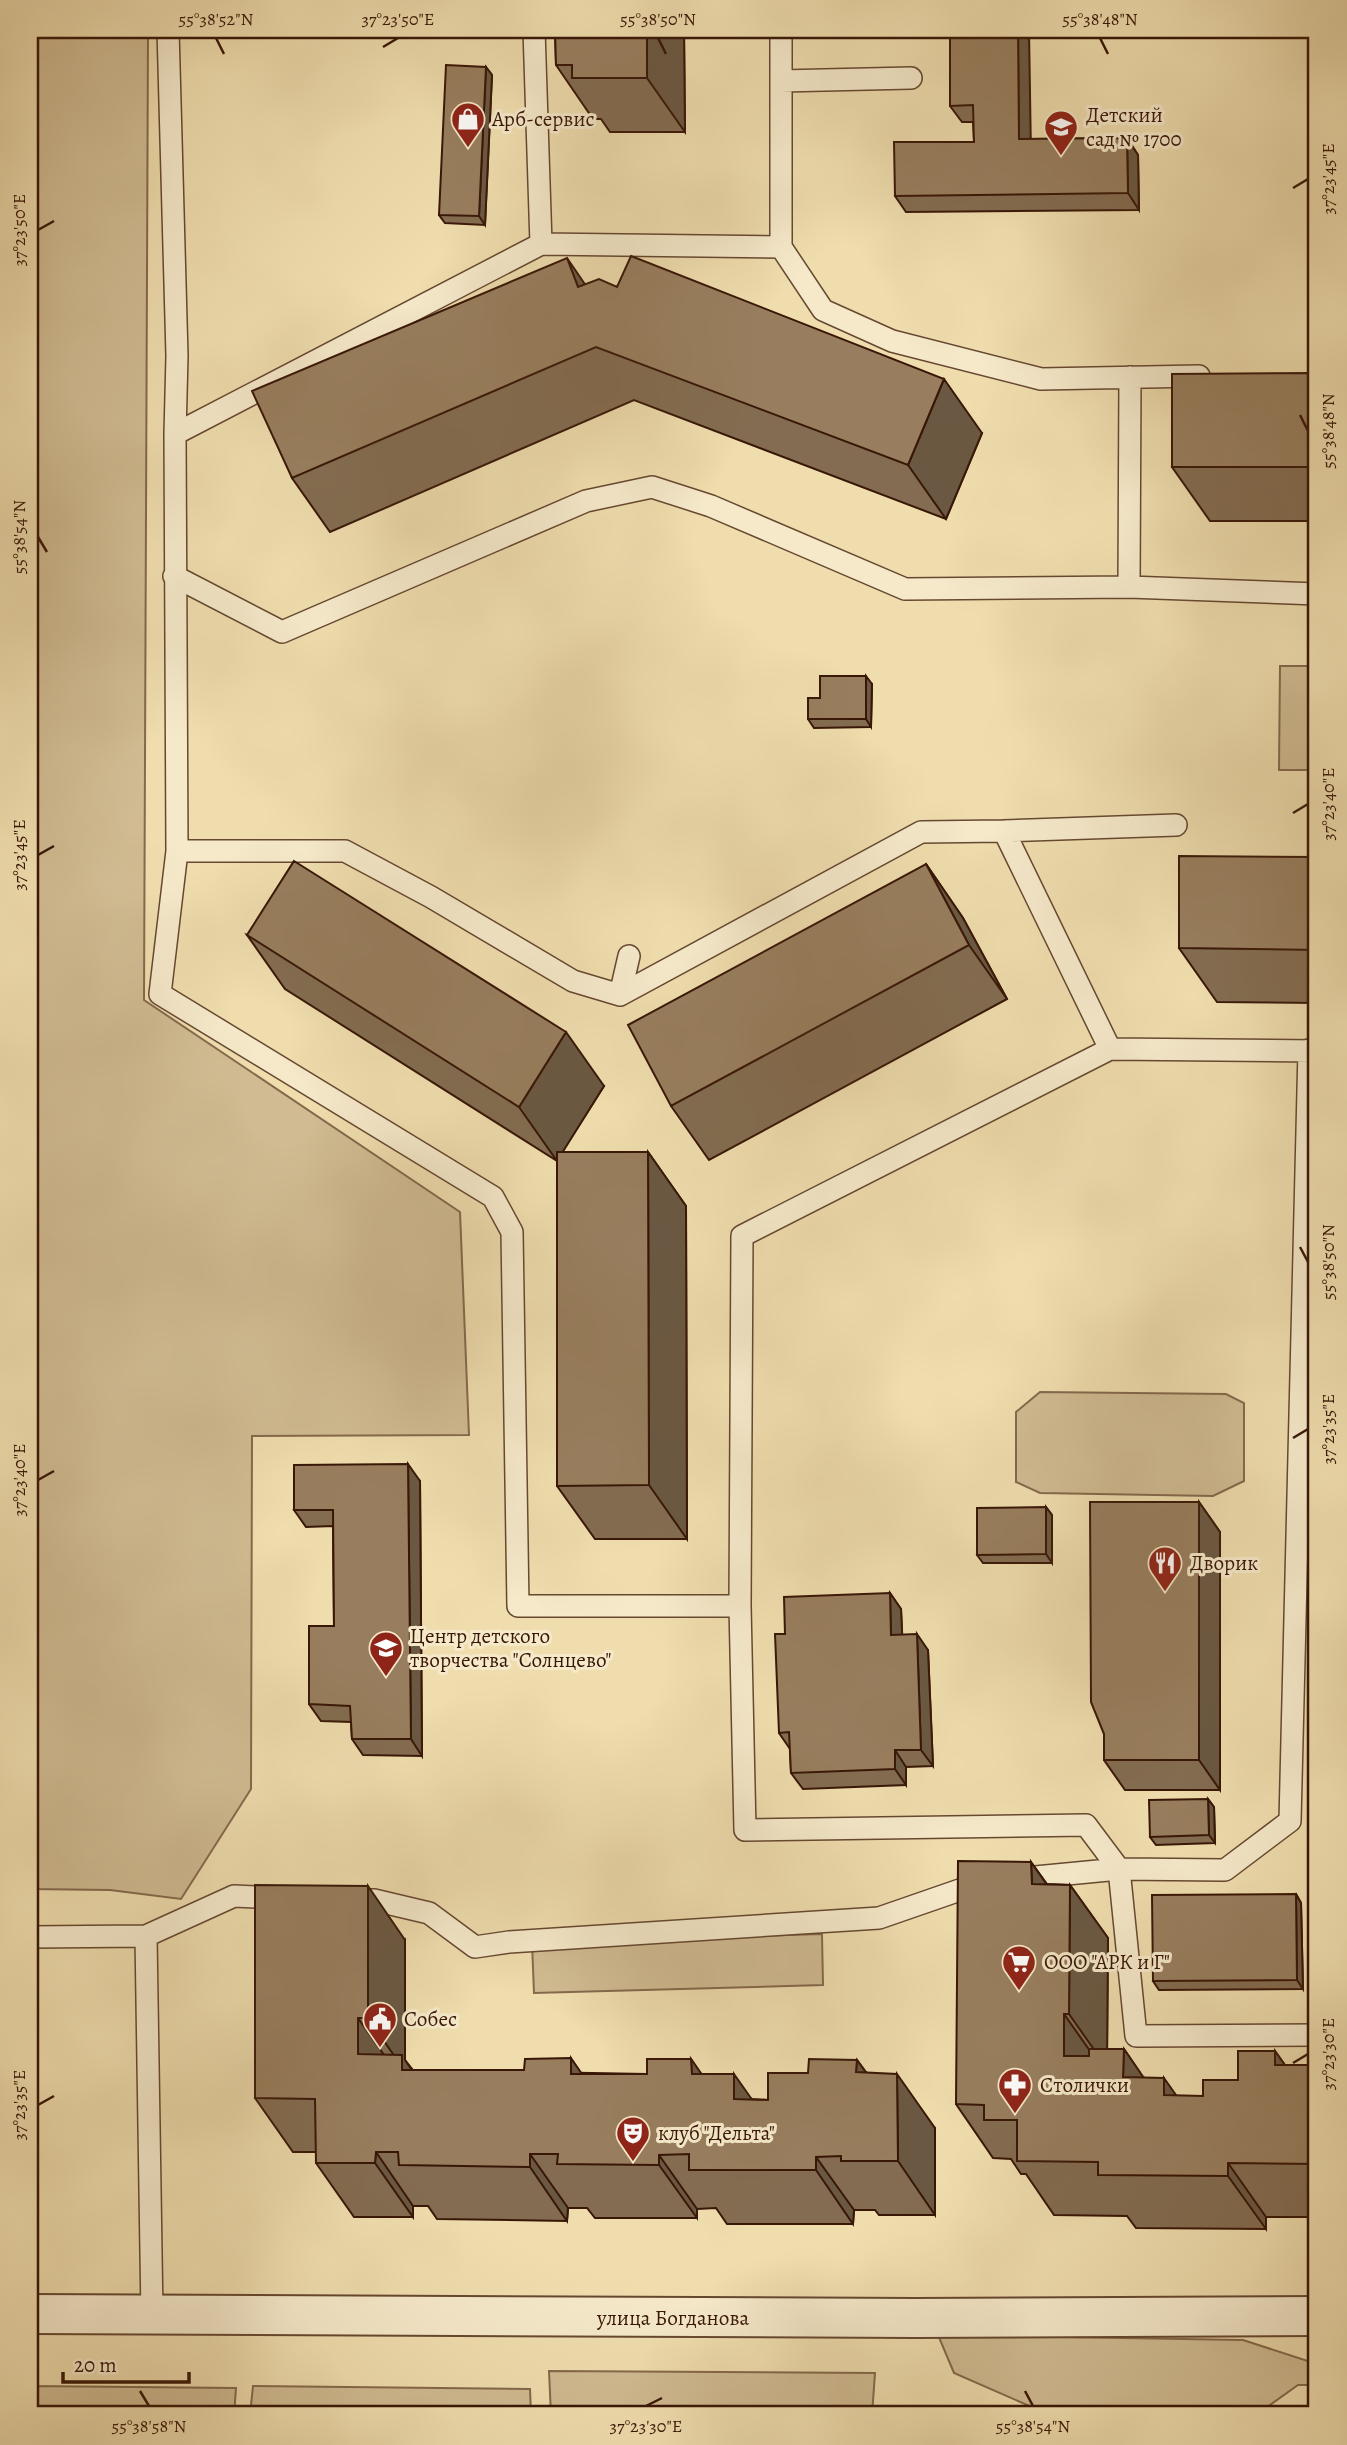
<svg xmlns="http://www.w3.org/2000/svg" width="1347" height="2445" font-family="Alegreya,serif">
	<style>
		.green { fill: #d0bb92; stroke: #84694c; stroke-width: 2 }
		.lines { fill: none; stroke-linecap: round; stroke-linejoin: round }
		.service-casing { stroke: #664831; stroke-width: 24 }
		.minor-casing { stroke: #664831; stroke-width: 42 }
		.service { stroke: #f5e9ca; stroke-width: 21 }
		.minor { stroke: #f5e9ca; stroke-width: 38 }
		.wall { fill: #836c51; stroke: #391707; stroke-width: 2 }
		.shaded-wall { fill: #6a5842; stroke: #391707; stroke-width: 2 }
		.building { fill: #987e5e; stroke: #391707; stroke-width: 2 }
		.ticks { fill: none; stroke: #391707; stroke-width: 2.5 }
		.labels { text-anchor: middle; stroke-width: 6; stroke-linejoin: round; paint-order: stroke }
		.poi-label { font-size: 21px; fill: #391707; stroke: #f5e9ca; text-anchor: start }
		.street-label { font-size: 21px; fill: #391707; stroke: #f5e9ca }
		.neatline { fill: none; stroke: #391707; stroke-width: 2.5 }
		.ticks-label { font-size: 18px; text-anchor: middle; fill: #391707 }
	</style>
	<rect width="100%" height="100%" fill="#efddae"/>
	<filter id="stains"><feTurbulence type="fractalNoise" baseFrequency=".00286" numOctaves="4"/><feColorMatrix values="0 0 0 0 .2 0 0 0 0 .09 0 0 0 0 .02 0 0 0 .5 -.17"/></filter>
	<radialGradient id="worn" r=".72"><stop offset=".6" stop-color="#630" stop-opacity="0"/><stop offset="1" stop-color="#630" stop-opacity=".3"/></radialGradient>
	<path class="green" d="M30,30H148L144,1000L460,1212L469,1435L252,1436L251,1789L181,1899L110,1890L30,1889Z
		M1280,666H1317V770H1279Z
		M1040,1392L1226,1394L1244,1403V1481L1213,1496L1040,1493L1016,1482V1412Z
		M822,1934L823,1985L534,1993L532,1943Z
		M938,2335L1243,2340L1317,2364V2385H1298L1256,2415H1050L954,2373Z
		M549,2371L875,2373L872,2415H551Z
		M30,2386L236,2388L234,2415H30Z
		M253,2386L530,2389L531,2415H250Z"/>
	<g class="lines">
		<g class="service-casing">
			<path id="service" d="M168,30L177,356L175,434L541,244
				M534,30L541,244L781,247
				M781,30V247L823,310L892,341L1041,379L1199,376
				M781,81L911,78
				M1130,377L1129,587L1317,594
				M175,434L177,851L160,994L493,1197L512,1232L518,1606H740L742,1236L1110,1049L1317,1051
				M174,576L282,632L586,501L652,487L711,506L905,589L1129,587
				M1004,831L1176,825
				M177,851H345L431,897L573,981L620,995L921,832L1004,831L1110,1049
				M620,995L629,956
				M740,1606L745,1830L1086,1825L1119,1869L1225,1870L1290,1821L1309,1050
				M1015,1879L1119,1869L1136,2036L1317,2035
				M349,1900H374L429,1913L475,1947L509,1942L879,1918L983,1882
				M146,1936L152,2316
				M30,1937L146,1936L234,1896L282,1898"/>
		</g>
		<g class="minor-casing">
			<path id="minor" d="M30,2314L915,2318L1317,2316"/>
		</g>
		<use href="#service" class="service"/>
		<use href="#minor" class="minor"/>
	</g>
	<path class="wall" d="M555,30H684L685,132H610L601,119H593L556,65Z
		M950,30L1031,139L1127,138L1138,155L1139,210L906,212L895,196L974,142L973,122H962L950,106Z
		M486,67L492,75L485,225L445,223L439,215Z
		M585,284L617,287L982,433L946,519L634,400L330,532L292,478Z
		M1317,373V521H1210L1172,467Z
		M872,684L871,727L814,728L808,719L820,698Z
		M1317,857V1003L1217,1002L1179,948Z
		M926,864L963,918L1007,999L709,1160L671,1106Z
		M247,935L604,1086L562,1152H648L686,1206L687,1539H595L557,1486V1161L285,989Z
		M420,1481L422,1756L363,1755L352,1739L351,1722L321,1721L309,1704L334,1626L333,1526L306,1527L294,1510Z
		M1199,1502L1220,1532V1790H1125L1104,1760Z
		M1046,1507L1052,1515V1563H983L977,1555Z
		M890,1593L901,1609L902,1634L928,1650L933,1766L906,1767V1785L803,1789L791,1773L790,1749L779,1733L785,1634Z
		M1208,1799L1214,1807L1215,1843L1156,1845L1150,1837Z
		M1031,1862L1047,1884L1070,1885L1108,1938L1107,2049H1124L1143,2077L1177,2096H1203L1238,2080L1275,2051L1285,2065H1317V2217H1266V2229L1136,2228L1127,2216L1054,2215L1026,2174H1021L1011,2159L993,2158L956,2104Z
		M1296,1894L1301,1903L1303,1989L1159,1990L1153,1981Z
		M405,1940V2060L413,2070L647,2074L691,2059L701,2074L752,2099L768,2100L808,2073L857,2060L866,2072L935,2128V2215H879L875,2210H854L853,2224H727L716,2208L697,2209V2218H595L587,2208H568L567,2221L437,2219L428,2206H413V2217H354L316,2163V2152H293L255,2098Z"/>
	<path class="shaded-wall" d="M647,30H684L685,132L647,78Z
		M1018,30H1029L1031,156L1019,139Z
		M486,67L492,75L485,225L479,216Z
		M1127,138L1138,155L1139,210L1128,193Z
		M567,258L604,312L578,287Z
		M944,379L982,433L946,519L908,465Z
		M866,676L872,684L871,727L866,719Z
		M926,864L963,918L1007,999L969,945Z
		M566,1032L604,1086L557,1161L519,1107Z
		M648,1152L686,1206L687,1539L649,1485Z
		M408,1464L420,1481L422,1756L411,1739Z
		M1199,1502L1220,1532V1790L1199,1760Z
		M1046,1507L1052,1515V1563L1046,1554Z
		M890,1593L901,1609L903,1651L891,1635Z
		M917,1634L928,1650L933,1766L921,1750Z
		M895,1750L906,1767V1785L895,1769Z
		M1208,1799L1214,1807L1215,1843L1209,1835Z
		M1031,1862L1069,1916L1032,1884Z
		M1070,1885L1108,1938L1107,2068L1069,2014Z
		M368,1886L405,1940V2060L439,2109L402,2070V2067L368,2018Z
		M1296,1894L1301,1903L1303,1989L1297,1980Z
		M1064,2014L1102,2068L1064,2056Z
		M358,2018L396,2072L358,2054Z
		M1124,2049L1161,2103L1123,2077Z
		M1275,2051L1313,2105L1275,2065Z
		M571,2058L608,2112L571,2074Z
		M691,2059L729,2113L692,2074Z
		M857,2060L895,2114L856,2072Z
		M734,2074L772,2128L734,2099Z
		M897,2074L935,2128V2215L898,2161Z
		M1164,2078L1202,2132L1164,2095Z
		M376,2152L413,2206V2217L375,2163Z
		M530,2154L568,2208L567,2221L530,2167Z
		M659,2155L697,2209V2218L659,2165Z
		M816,2157L854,2210L853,2224L816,2170Z
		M1228,2163L1266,2217V2229L1228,2176Z"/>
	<path class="building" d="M555,30H647V78H572V65H556Z
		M950,30H1018L1019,139L1127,138L1128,193L895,196L894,142H974L973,105L950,106Z
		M446,65L486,67L479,216L439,215Z
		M631,256L944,379L908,465L596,347L292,478L252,391L567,258L578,287L599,279L617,287Z
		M1317,373V467H1172V374Z
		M820,676H866V719H808V698H820Z
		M1179,856L1317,857V950L1179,948Z
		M294,861L566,1032L519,1107L247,935Z
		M926,864L969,945L671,1106L628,1025Z
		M557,1152H648L649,1485L557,1486Z
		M408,1464L411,1739H352L350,1706L309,1704V1626H334L333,1510H294V1465Z
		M1090,1502H1199V1760H1104V1734L1091,1702Z
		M1046,1507V1554L977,1555V1508Z
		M890,1593L891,1635L917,1634L921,1750H895V1769L791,1773L789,1732L779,1733L775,1634H785L784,1597Z
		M1208,1799L1209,1835L1150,1837L1149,1800Z
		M958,1861L1031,1862L1032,1884L1070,1885L1069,2014H1064V2056H1089V2049H1124L1123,2077L1164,2078V2095L1203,2096V2080H1238V2051H1275V2065H1317V2164L1228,2163V2176L1098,2175V2162L1017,2161V2120H984V2105L956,2104Z
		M255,1885L368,1886V2018H358V2054L402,2055V2070H524L525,2059L571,2058V2074H647V2059H691L692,2074H734V2099L768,2100V2073H808L809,2059L857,2060L856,2072L897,2074L898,2161H841V2156L816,2157V2170H689V2154L659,2155V2165L557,2164L558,2154H530V2167L399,2165L398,2152H376L375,2163H316L315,2099L255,2098Z
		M1296,1894L1297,1980L1153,1981L1152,1895Z"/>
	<path class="ticks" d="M216,38L224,54M658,38L666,54M1100,38L1108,54M383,47L398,38M1293,188L1308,179M38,230L54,221M1300,415L1308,431M38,537L47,552M1293,813L1308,804M38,855L54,846M1300,1247L1308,1262M1293,1438L1308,1429M38,1480L54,1471M1293,2063L1308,2054M38,2105L54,2096M140,2391L149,2406M1025,2391L1033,2406M646,2406L662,2398"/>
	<defs>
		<g id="shop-pin" transform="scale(1.75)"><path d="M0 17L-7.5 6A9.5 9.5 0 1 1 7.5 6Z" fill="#8f2418" stroke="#f5e9ca"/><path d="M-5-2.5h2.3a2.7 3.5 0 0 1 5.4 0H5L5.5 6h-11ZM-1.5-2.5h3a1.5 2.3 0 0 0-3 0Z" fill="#fff"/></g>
		<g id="school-pin" transform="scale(1.75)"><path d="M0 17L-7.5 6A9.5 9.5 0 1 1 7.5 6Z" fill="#8f2418" stroke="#f5e9ca"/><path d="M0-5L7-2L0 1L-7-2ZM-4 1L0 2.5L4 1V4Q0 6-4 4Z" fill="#fff"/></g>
		<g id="restaurant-pin" transform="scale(1.75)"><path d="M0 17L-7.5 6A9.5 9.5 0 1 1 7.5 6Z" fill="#8f2418" stroke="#f5e9ca"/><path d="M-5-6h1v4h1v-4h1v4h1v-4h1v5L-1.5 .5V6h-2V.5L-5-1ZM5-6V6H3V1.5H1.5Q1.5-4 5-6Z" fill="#fff"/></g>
		<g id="supermarket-pin" transform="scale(1.75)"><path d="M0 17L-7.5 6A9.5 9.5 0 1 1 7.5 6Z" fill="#8f2418" stroke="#f5e9ca"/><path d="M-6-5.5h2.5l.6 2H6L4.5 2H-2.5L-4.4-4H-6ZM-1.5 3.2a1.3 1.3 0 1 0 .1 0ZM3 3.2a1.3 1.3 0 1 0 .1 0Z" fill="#fff"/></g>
		<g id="civic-pin" transform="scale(1.75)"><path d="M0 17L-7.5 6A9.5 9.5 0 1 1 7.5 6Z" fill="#8f2418" stroke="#f5e9ca"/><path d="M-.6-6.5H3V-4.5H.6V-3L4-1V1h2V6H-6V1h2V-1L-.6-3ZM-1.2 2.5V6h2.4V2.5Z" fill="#fff"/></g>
		<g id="pharmacy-pin" transform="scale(1.75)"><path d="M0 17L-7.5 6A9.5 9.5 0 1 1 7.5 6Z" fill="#8f2418" stroke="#f5e9ca"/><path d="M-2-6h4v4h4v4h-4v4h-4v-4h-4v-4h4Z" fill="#fff"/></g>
		<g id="theatre-pin" transform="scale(1.75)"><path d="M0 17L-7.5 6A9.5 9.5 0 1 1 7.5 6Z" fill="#8f2418" stroke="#f5e9ca"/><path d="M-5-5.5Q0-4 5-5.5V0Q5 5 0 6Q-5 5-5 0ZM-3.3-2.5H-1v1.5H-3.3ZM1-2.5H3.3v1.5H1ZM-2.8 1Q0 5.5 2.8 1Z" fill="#fff"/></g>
	</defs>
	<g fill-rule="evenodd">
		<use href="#shop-pin" x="468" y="119"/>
		<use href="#school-pin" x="1061" y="127"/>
		<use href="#restaurant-pin" x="1165" y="1563"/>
		<use href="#school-pin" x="386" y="1648"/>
		<use href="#supermarket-pin" x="1019" y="1962"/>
		<use href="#civic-pin" x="380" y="2019"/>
		<use href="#pharmacy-pin" x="1015" y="2085"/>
		<use href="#theatre-pin" x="633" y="2133"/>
	</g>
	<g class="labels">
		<g class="poi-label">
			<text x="1086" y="122">Детский<tspan x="1086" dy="24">сад № 1700</tspan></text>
			<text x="492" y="126">Арб-сервис</text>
			<text x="1190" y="1570">Дворик</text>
			<text x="410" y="1643">Центр детского<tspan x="410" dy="24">творчества "Солнцево"</tspan></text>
			<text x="1044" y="1969">ООО "АРК и Г"</text>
			<text x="404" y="2026">Собес</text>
			<text x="1040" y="2092">Столички</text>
			<text x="658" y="2140">клуб "Дельта"</text>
		</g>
		<g class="street-label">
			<text x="673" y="2325">улица Богданова</text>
		</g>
	</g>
	<rect width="1347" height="2445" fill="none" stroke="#efddae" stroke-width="77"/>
	<path d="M63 2372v10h126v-10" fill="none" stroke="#391707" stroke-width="3.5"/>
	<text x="74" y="2372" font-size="21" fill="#391707" stroke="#f5e9ca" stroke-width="5" paint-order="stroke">20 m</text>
	<rect x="38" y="38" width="1270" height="2368" class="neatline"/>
	<g class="ticks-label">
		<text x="216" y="25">55°38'52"N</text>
		<text x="398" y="25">37°23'50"E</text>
		<text x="658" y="25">55°38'50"N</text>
		<text x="1100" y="25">55°38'48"N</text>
		<text transform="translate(1328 179) rotate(-90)" y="6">37°23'45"E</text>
		<text transform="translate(19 230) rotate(-90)" y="6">37°23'50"E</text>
		<text transform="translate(1328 431) rotate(-90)" y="6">55°38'48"N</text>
		<text transform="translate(19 537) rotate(-90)" y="6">55°38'54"N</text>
		<text transform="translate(1328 804) rotate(-90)" y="6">37°23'40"E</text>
		<text transform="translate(19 855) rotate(-90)" y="6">37°23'45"E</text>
		<text transform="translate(1328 1262) rotate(-90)" y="6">55°38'50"N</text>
		<text transform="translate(1328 1429) rotate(-90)" y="6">37°23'35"E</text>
		<text transform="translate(19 1480) rotate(-90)" y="6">37°23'40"E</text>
		<text transform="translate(1328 2054) rotate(-90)" y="6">37°23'30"E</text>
		<text transform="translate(19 2105) rotate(-90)" y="6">37°23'35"E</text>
		<text x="149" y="2432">55°38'58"N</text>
		<text x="646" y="2432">37°23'30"E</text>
		<text x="1033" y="2432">55°38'54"N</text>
	</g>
	<rect width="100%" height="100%" filter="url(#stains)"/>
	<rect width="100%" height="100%" fill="url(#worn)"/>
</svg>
